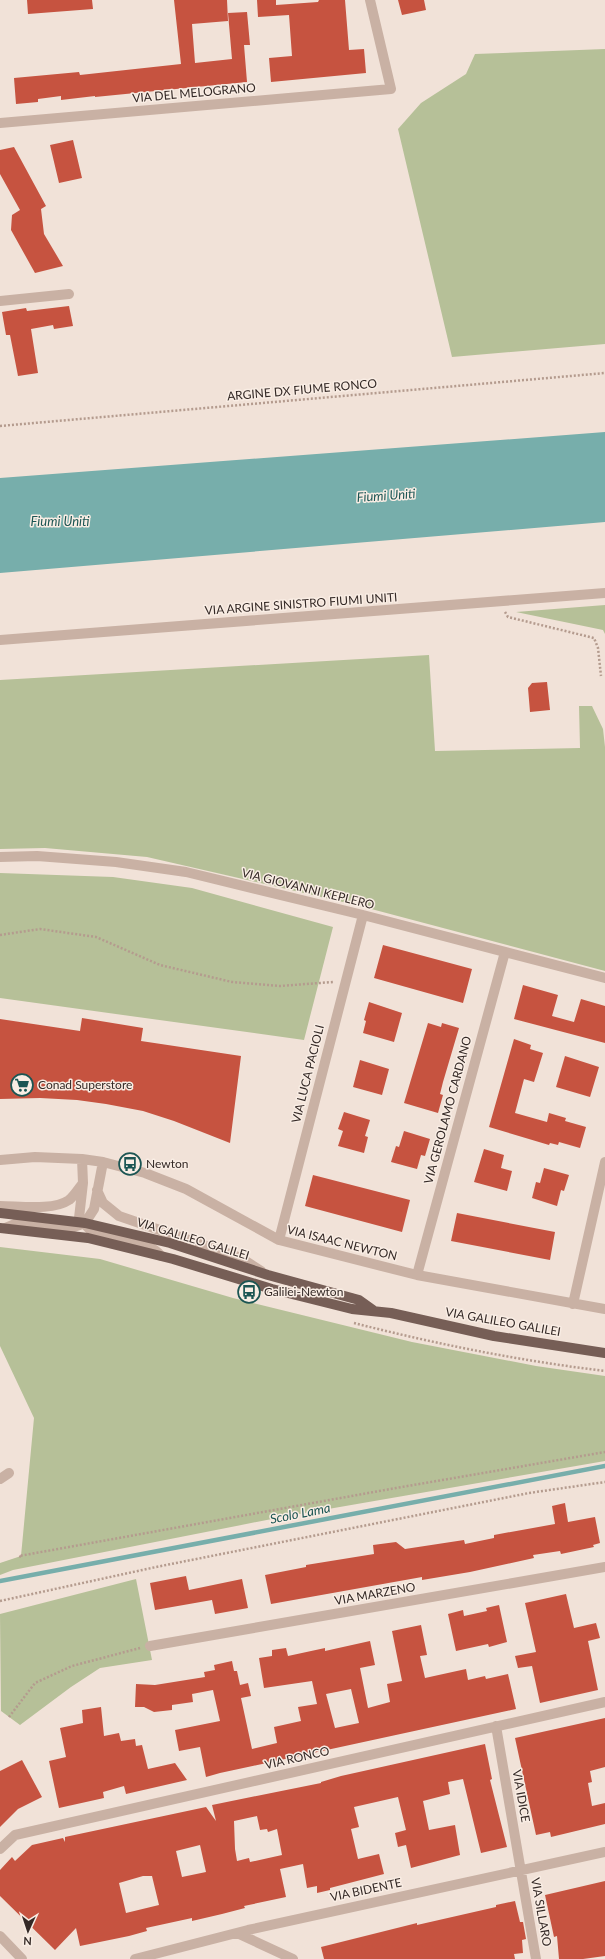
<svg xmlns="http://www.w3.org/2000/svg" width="605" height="1959" font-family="Lato,sans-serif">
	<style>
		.green { fill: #b6c098 }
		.water { fill: #77aeab }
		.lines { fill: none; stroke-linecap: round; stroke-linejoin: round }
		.stream { stroke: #77aeab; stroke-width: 4.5 }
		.building { fill: #c65340; fill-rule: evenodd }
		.path { stroke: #b49b8e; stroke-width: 2.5; stroke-dasharray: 2 2; stroke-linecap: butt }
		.minor { stroke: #c9b1a4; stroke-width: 10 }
		.major { stroke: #765e56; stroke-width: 10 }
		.labels { text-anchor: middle; stroke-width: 3; stroke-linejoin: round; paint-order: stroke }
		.street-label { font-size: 12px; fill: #342926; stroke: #f9ede4 }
		.poi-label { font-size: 12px; fill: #342926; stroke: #f9ede4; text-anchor: start }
		.water-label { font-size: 13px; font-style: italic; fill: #1b5553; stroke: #f9ede4 }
	</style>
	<rect width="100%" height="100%" fill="#f1e2d8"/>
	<path class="green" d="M605,49V344L452,357L398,129L421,103L466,74L475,54Z
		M605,605V634L603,630L516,612Z
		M429,655L435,751L580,748L579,706H592L603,729L605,747V971L360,906L147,857L45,848L0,849V680Z
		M0,873L113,877L192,888L333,927L304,1040L0,998Z
		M0,1247L100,1259L233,1298L412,1342L536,1366L605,1376V1461L282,1517L13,1570L0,1575V1563L21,1556L34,1418L0,1346Z
		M136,1579L152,1660L100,1668L71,1687L20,1725L1,1711L0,1614Z"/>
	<path class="water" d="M605,432V522L0,573V478Z"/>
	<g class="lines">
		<path class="stream" d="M0,1581L605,1466"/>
	</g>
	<path class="building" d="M27,0H92L93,9L28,14Z
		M174,0H227L228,21L192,24L195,63L232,59L228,13L247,12L250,45H244L247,82L95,97V96L61,100V96L38,99V102L16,104L14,78L79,72L80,75L181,64Z
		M257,0H276V5L318,2L319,0H345L349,50L364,49L366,73L271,82L269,58L292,56L289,15L258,17Z
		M398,0H424L426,10L402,15Z
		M73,140L82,178L59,183L50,145Z
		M14,147L46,206L41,209L44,234L63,266L35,273L11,230L12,215L20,210L0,174V150Z
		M69,306L73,326L54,329L53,325L31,329L38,373L18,376L10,335H6L2,312L26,308L27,311Z
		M547,682L550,710L530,712L528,688L532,683Z
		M383,945L472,969L463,1003L374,978Z
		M523,985L558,995L552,1016L574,1022L581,999L605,1006V1043L514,1019Z
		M369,1002L402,1013L394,1042L363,1033L366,1021L364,1020Z
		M82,1018L143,1028L141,1041L241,1056L230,1143L174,1121L143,1111L106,1104L77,1100L40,1098L0,1099V1019L80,1031Z
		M428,1023L441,1027L442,1023L459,1028L443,1082L440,1094L443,1095L438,1113L404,1103Z
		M514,1039L531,1045L530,1049L543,1053L534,1082L524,1079L515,1113L547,1122L549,1113L566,1118L565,1121L586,1127L580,1148L559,1142L558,1145L550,1143L549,1145L489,1127Z
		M565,1056L599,1067L590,1097L556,1087Z
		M360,1060L389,1069L382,1095L353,1087Z
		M344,1112L370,1120L365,1136L368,1137L364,1153L338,1146L343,1131L338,1129Z
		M404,1131L430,1139L425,1156L421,1155L417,1169L391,1162L396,1146L399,1147Z
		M484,1149L504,1155L501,1168L512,1171L507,1191L474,1182Z
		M544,1168L569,1175L564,1191L561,1190L557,1206L532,1198L536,1182L540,1183Z
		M313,1175L410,1200L402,1232L305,1206Z
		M457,1213L555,1232L550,1260L451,1241Z
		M565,1503L568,1522L595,1517L600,1543L593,1545L594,1547L561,1554L560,1551L533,1555L534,1558L470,1572L422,1580V1577L271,1604L265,1575L306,1567V1565L374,1554L373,1545L396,1542L405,1549L464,1540L465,1544L494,1538V1535L555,1524L552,1506Z
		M186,1576L189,1590L242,1579L248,1608L215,1614L212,1600L155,1610L150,1583Z
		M566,1594L574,1628L596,1623L600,1638L588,1641L598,1690L540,1703L532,1666L518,1668L515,1656L536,1652L525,1603Z
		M499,1605L507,1642L489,1647L488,1644L456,1651L448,1614L463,1610L464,1616L487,1611L486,1608Z
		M421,1625L427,1655L420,1656L425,1678L466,1669L468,1680L485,1676L486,1679L508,1674L516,1709L220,1773L206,1777L200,1747L179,1751L175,1730L220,1721L213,1690L192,1694L193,1702L172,1705V1710L154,1712L144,1707H135L136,1684L155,1685L205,1677L204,1672L215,1670L214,1665L232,1661L234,1671H237L240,1685L248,1683L251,1696L241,1698L252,1749L277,1743L274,1727L301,1721L298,1707L317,1704L312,1681L264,1688L259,1658L272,1656V1650L286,1648L288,1656L325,1648V1651L370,1641L375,1665L360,1668L368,1708L390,1702L387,1684L402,1681L392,1631ZM351,1689L359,1723L335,1728L326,1694Z
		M101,1707L104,1736L119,1733L121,1741L135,1739L136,1746L142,1745L148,1769L175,1763L187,1780L126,1794L124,1786L103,1792L104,1798L59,1808L49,1761L66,1757L60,1728L83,1723L82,1710Z
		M605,1718V1767L590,1771L592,1782L588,1783L592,1806L605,1803V1824L551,1837L550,1832L536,1835L515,1738Z
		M485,1744L492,1779L490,1780L507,1847L481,1853L463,1779L448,1782L450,1794L423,1801L429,1830L455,1825L460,1855L411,1868L406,1845L398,1847L395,1833L406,1830L398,1797L354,1807L359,1827L351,1829L358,1859L379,1854L384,1874L330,1888V1890L317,1893V1886L307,1888L303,1864L280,1869L286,1897L244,1906L245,1908L222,1914L192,1921V1918L146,1928L147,1931L129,1936L80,1946L76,1928L55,1950L0,1896V1870L12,1857L15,1861L32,1845L63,1838L65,1842V1837L206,1807L216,1821L212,1805L321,1783V1782L341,1776ZM257,1816L260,1830L267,1829L268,1832L277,1829L282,1855L250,1862L249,1858L237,1861L235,1849L234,1821ZM200,1845L206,1872L182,1877L176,1851ZM143,1876H152L159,1905L126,1913L119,1883Z
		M22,1760L42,1797L18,1809L0,1827V1771Z
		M605,1881V1956L583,1959H559L557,1936L554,1937L545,1895Z
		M515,1901L520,1922H523L526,1939L522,1940L523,1953L514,1954L515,1959H324L321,1947L417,1923V1925L496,1907V1905Z"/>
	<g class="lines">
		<path class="path" d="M0,426L605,373
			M505,612L508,617L594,638L598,648L601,676
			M0,935L40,929L96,937L160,965L232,982L280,986L333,982
			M354,1323C436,1344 521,1361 605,1371
			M21,1557L19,1556L396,1488L605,1452
			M0,1601L156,1567L529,1493L605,1482
			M9,1717L35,1683L72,1666L140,1648"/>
		<path class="minor" d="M0,123L391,89L370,0
			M0,301L69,294
			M0,640L605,593
			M0,857L37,856L116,862L186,872L363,915L605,978
			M82,1159L83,1183L79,1218C83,1221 87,1228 92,1231C112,1244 146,1237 161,1256
			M0,1160L35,1157L82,1159L103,1162L145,1173L186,1189L279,1240L417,1275L605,1309
			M97,1190L103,1203L119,1216L241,1258L261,1271
			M0,1206C19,1206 53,1211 69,1200C74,1196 79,1188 83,1183
			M5,1228L17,1223L68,1229L85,1223L94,1209L103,1162
			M279,1240L363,915
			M417,1275L505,952
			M573,1304L605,1162
			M0,1479L9,1473
			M150,1646L605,1567
			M496,1726L536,1959
			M0,1849L15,1835L605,1702
			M237,1933L293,1959
			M0,1936L22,1959
			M135,1959L248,1930L605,1852"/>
		<path class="major" d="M0,1213L85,1223L170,1243L268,1275L359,1300L373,1310
			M0,1228L88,1238L173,1259L272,1289L352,1309L391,1313L494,1336L605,1353"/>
	</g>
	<defs>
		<g id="supermarket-ring" transform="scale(1.15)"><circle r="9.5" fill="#f9ede4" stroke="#1b5553" stroke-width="1.5"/><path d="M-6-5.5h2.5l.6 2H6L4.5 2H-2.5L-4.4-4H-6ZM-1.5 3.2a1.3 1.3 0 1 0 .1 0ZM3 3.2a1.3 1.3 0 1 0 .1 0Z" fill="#1b5553"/></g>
		<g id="bus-ring" transform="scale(1.15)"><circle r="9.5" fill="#f9ede4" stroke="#1b5553" stroke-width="1.5"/><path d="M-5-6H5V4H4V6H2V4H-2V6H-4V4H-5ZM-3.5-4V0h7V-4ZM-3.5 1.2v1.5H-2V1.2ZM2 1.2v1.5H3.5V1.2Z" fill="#1b5553"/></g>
	</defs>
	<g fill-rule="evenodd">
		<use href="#supermarket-ring" x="22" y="1085"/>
		<use href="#bus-ring" x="130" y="1164"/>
		<use href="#bus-ring" x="249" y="1292"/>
	</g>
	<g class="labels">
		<g class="street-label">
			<text transform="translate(194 93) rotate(-5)" y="4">VIA DEL MELOGRANO</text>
			<text transform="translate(302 390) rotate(-5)" y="4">ARGINE DX FIUME RONCO</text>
			<text transform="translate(301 604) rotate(-4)" y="4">VIA ARGINE SINISTRO FIUMI UNITI</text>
			<text transform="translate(308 889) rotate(14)" y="4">VIA GIOVANNI KEPLERO</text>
			<text transform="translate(308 1074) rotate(-76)" y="4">VIA LUCA PACIOLI</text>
			<text transform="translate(448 1110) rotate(-75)" y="4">VIA GEROLAMO CARDANO</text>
			<text transform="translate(193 1239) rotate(17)" y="4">VIA GALILEO GALILEI</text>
			<text transform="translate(342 1243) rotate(14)" y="4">VIA ISAAC NEWTON</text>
			<text transform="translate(503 1322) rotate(10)" y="4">VIA GALILEO GALILEI</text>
			<text transform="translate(375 1594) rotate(-10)" y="4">VIA MARZENO</text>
			<text transform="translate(297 1758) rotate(-13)" y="4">VIA RONCO</text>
			<text transform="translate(521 1796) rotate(80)" y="4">VIA IDICE</text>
			<text transform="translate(366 1890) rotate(-12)" y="4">VIA BIDENTE</text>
			<text transform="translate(541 1912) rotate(80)" y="4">VIA SILLARO</text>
		</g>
		<g class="poi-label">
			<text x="38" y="1089">Conad Superstore</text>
			<text x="146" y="1168">Newton</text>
			<text x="264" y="1296">Galilei-Newton</text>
		</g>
		<g class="water-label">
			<text transform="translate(386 495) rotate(-4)" y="5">Fiumi Uniti</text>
			<text x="60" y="526">Fiumi Uniti</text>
			<text transform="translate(300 1513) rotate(-11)" y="5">Scolo Lama</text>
		</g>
	</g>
	<g transform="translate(28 1931) rotate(183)" stroke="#f9ede4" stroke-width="3" paint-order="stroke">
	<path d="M0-3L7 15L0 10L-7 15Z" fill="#342926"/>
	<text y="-6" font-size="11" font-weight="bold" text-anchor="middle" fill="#342926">N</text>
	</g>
</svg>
